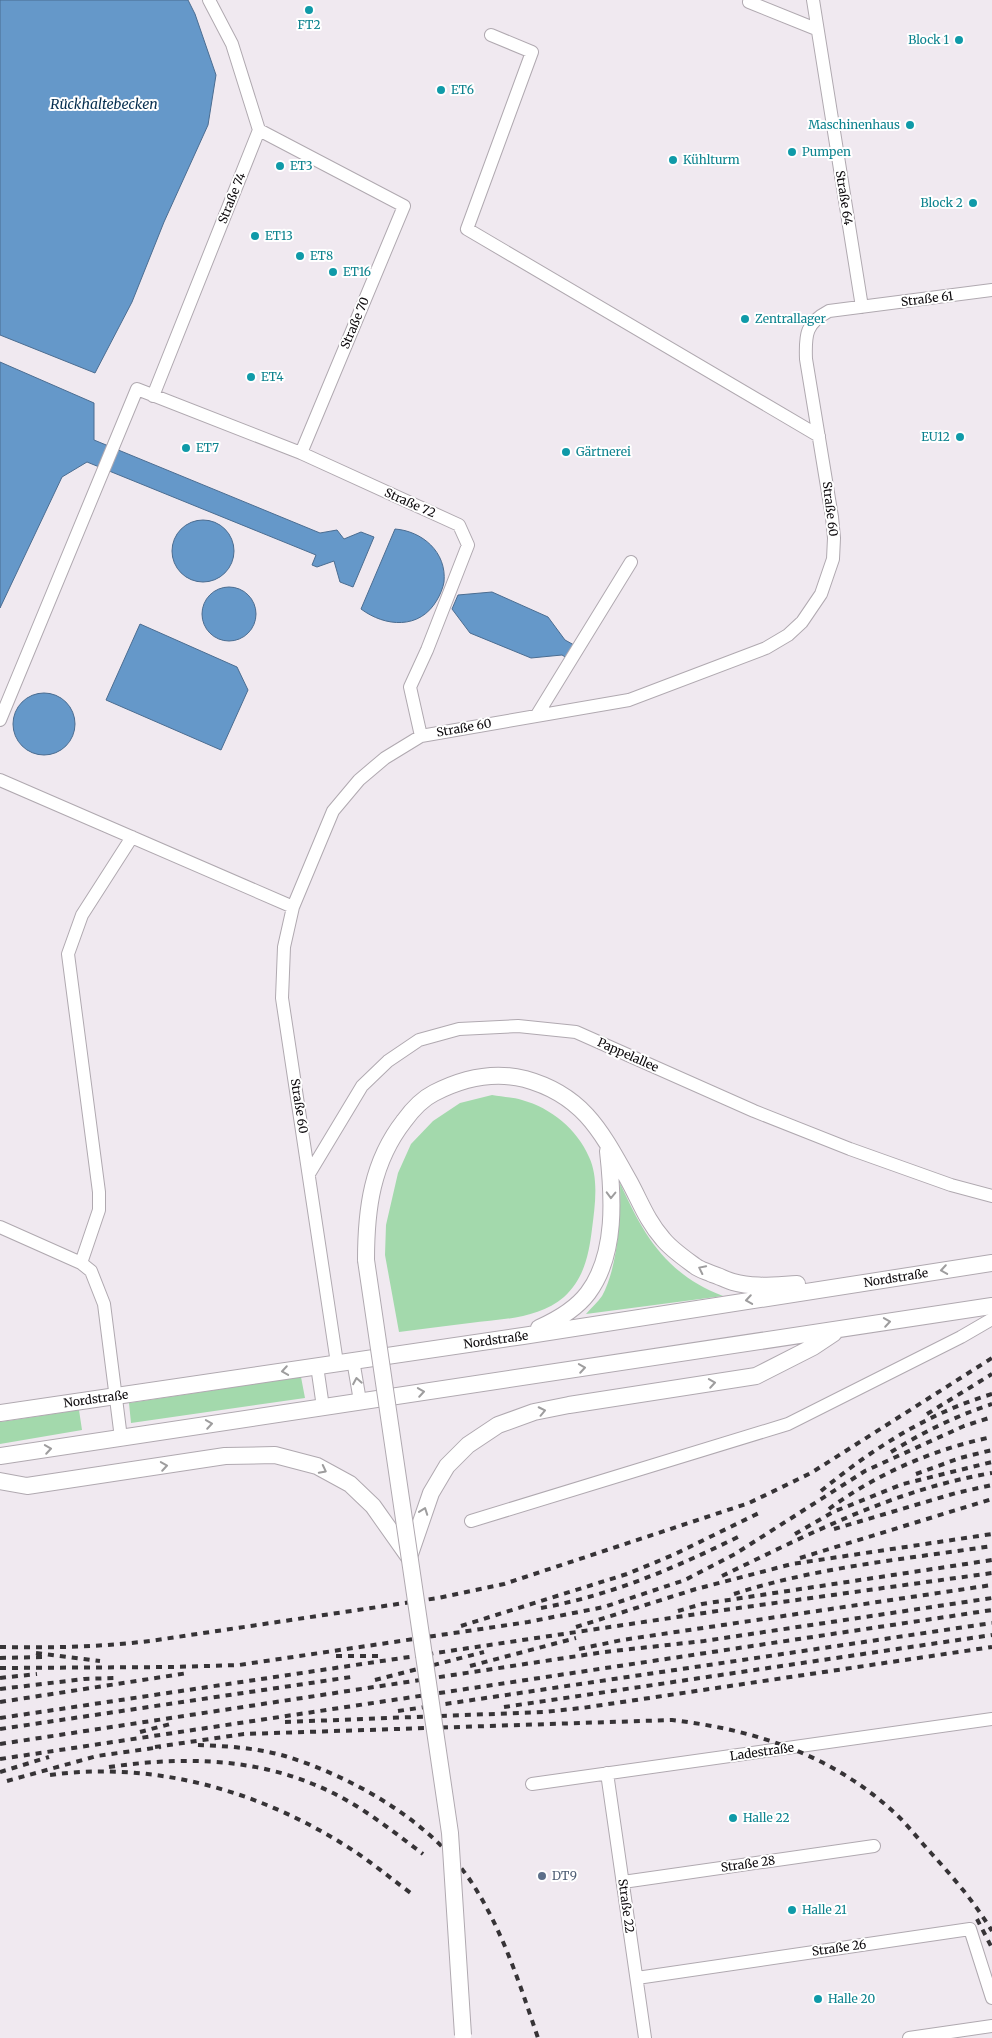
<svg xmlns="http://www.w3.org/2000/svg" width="992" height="2038" font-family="Merriweather,serif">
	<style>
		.green { fill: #a3d9ac }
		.water { fill: #6598c9; stroke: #4b6d91 }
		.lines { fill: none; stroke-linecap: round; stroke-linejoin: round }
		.minor-casing { stroke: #b0a9b0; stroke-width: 14 }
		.tertiary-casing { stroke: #b0a9b0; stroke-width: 18 }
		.minor { stroke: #fff; stroke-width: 12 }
		.tertiary { stroke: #fff; stroke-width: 16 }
		.rail { stroke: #363336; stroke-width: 4; stroke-dasharray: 6 6; stroke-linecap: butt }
		.tertiary-bridge-casing { stroke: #b0a9b0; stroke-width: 18; stroke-linecap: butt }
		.tertiary-bridge { stroke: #fff; stroke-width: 16 }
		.oneway { stroke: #9e9d9e }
		.culture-dot { fill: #0f9aa8; stroke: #fff; stroke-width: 2 }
		.service-dot { fill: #5c6f8a; stroke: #fff; stroke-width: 2 }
		.labels { text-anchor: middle; stroke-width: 4; stroke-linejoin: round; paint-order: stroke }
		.culture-label { font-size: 12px; fill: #0d838f; stroke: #fff; text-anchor: start }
		.street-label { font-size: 12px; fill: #0d0a0d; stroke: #fff }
		.service-label { font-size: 12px; fill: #4e5e75; stroke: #fff; text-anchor: start }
		.water-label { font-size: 14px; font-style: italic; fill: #062e4f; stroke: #fff }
	</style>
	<rect width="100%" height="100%" fill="#f0e9f0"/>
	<path class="green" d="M492,1095C502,1097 513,1097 522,1100C551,1108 577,1129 589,1157C599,1178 595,1206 592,1229C589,1254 584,1279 564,1297C538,1319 502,1319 470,1323C446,1326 422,1329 399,1332L385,1255L386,1225L398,1173L411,1144L433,1121L460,1103Z
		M620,1183C644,1236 666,1274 723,1296L586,1314C591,1308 598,1302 602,1296C618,1267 621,1216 620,1183Z
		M301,1377L305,1398L131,1423L129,1403Z
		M79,1410L82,1430L0,1444V1422Z"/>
	<path class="water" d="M0,0H188L195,14L216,75L208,125L164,222L132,302L95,373L0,335Z
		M0,362L94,403V440L320,533L337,530L344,539L361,532L374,537L353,587L340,582L334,561L317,567L312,565L316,555L87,462L62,477L0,608Z
		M172 551a31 31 0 1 1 62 0a31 31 0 1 1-62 0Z
		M395,529C422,531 447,552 444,582C443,588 440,595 437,600C420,630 385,627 361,609Z
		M202 614a27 27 0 1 1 54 0a27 27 0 1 1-54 0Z
		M492,592L548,617L565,640L574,645L567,658L562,655L531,658L470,633L452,609L458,595Z
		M140,624L237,667L248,690L221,750L106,700Z
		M13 724a31 31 0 1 1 62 0a31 31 0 1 1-62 0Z"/>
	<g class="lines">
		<g class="minor-casing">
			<path id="minor" d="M750,0L749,2L816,29
				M813,0L862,307
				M491,35L532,52L467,229L819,436
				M259,130L404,206L301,453
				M153,396L259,130L232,44L209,0
				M537,715L631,562
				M0,720L137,389L301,453L459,525L468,545L427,650L410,687L421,736
				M0,780L293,907
				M309,1174L362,1086L388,1061L419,1040L459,1029L518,1026L576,1032L754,1111L850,1149L951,1185L992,1196
				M0,1227L81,1263L91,1271L104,1304L121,1438
				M81,1263L99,1210V1192L68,954L82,915L132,837
				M353,1360L360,1401
				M337,1363L282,998L284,947L293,907L333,811L359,780L385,758L421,736L629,700L766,648L788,635L802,622L821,594L833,559L834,538L832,517L806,359C805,334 806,323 829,311L992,290
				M317,1366L323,1407
				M471,1521L788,1424L961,1337L992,1319
				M607,1773L645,2038
				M532,1784L992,1719
				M623,1882L874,1846
				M637,1978L970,1929L992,1998
				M909,2038L992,2026"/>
		</g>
		<g class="tertiary-casing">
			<path id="tertiary" d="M366,1260C366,1209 372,1162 404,1121C412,1110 422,1099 434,1093C463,1078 493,1071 525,1079C583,1095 601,1131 629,1181C640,1201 647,1221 663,1239C671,1249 684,1258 695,1266C700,1270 706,1271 712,1274C719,1276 726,1280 733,1282C753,1288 776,1285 797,1284
				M539,1328C557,1320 576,1309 588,1293C617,1254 613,1196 608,1151
				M0,1413L523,1336L992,1263
				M0,1456L992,1306
				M0,1481L27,1486L225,1456L275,1455L317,1466L350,1484L373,1506L409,1557
				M409,1557L431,1493L447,1466L468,1445L498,1425L534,1412L569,1405L756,1376L813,1347L834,1333"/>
		</g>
		<use href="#minor" class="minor"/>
		<use href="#tertiary" class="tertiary"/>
		<path class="rail" d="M927,1414L992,1374
			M891,1452C923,1432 956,1416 992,1404
			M916,1474L960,1458L992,1450
			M821,1491C872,1449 928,1413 992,1394
			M829,1509C876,1474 934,1449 992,1437
			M834,1529L956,1493L992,1485
			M795,1534L833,1512L903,1484L992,1462
			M800,1558L992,1499
			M722,1576C809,1534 896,1489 992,1473
			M734,1594C817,1567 906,1559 992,1546
			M541,1608C613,1595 677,1567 742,1535
			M678,1611L702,1604L992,1560
			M461,1626L627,1574L673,1555L761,1512
			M576,1627L696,1589L792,1564L992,1534
			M0,1647C50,1648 100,1647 150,1641L438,1598L504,1584L749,1503L811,1473L992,1358
			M579,1649L622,1640L992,1585
			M36,1653L100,1661
			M336,1656H378
			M0,1658L45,1657
			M470,1666L576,1638
			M0,1668L173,1667L239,1665L528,1622L604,1607L685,1580L735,1554L865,1471L964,1426L992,1417
			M0,1678L37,1674
			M375,1680L484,1652
			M0,1689L84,1679L114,1678
			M0,1702L188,1673
			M504,1707L992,1635
			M398,1711L992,1623
			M0,1718L724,1610L992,1573
			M285,1722L544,1712L582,1708L992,1647
			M0,1729L351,1677
			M140,1732L174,1723
			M0,1744L604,1652L704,1641L992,1598
			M198,1745C227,1746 257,1748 285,1756C356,1778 438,1825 477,1891C505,1937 521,1988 538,2038
			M155,1747L244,1734L672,1720C757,1730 835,1756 898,1816C910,1828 920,1841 931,1853C953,1877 975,1903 992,1931
			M0,1759L992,1610
			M109,1767C199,1754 283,1759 361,1809C383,1823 403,1839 423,1854
			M0,1772L49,1757
			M50,1775C157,1760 267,1793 357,1853C376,1866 393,1880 412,1894
			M7,1781L97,1756L161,1747
			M977,1919L992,1948"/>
		<g class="tertiary-bridge-casing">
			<path id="tertiary-bridge" d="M366,1260L450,1833L463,2035"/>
		</g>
		<use href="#tertiary-bridge" class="tertiary-bridge"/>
	</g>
	<defs><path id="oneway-chevron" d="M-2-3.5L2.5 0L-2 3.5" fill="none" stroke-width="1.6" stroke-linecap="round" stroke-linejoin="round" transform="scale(1.25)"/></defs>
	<g class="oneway">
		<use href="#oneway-chevron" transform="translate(611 1195) rotate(91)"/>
		<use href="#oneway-chevron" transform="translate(702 1269) rotate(-154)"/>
		<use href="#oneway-chevron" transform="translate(944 1270) rotate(171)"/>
		<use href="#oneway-chevron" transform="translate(749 1300) rotate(171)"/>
		<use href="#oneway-chevron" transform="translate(887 1322) rotate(-9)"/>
		<use href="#oneway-chevron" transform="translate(582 1368) rotate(-9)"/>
		<use href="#oneway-chevron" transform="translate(285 1371) rotate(171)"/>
		<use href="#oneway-chevron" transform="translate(357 1381) rotate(-100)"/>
		<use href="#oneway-chevron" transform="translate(712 1383) rotate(-9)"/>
		<use href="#oneway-chevron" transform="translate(421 1392) rotate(-9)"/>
		<use href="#oneway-chevron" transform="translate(542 1411) rotate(-12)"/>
		<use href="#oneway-chevron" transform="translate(209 1424) rotate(-9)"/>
		<use href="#oneway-chevron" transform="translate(48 1449) rotate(-9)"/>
		<use href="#oneway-chevron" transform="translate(164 1466) rotate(-9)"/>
		<use href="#oneway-chevron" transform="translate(323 1470) rotate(27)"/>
		<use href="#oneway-chevron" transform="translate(424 1511) rotate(-70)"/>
	</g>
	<g class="culture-dot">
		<circle cx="309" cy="10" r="5"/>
		<circle cx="959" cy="40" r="5"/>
		<circle cx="441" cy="90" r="5"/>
		<circle cx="910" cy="125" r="5"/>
		<circle cx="792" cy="152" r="5"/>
		<circle cx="673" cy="160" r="5"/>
		<circle cx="280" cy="166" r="5"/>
		<circle cx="973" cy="203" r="5"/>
		<circle cx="255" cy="236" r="5"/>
		<circle cx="300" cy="256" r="5"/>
		<circle cx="333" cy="272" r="5"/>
		<circle cx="745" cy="319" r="5"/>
		<circle cx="251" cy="377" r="5"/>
		<circle cx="960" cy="437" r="5"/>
		<circle cx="186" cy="448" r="5"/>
		<circle cx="566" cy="452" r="5"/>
		<circle cx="733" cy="1818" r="5"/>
		<circle cx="792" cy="1910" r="5"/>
		<circle cx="818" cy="1999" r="5"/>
	</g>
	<circle class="service-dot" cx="542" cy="1876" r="5"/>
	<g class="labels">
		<g class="culture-label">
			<text x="309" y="29" text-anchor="middle">FT2</text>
			<text x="949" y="44" text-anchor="end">Block 1</text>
			<text x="451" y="94">ET6</text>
			<text x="900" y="129" text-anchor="end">Maschinenhaus</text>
			<text x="802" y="156">Pumpen</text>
			<text x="683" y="164">Kühlturm</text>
			<text x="290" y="170">ET3</text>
			<text x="963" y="207" text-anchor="end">Block 2</text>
			<text x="265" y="240">ET13</text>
			<text x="310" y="260">ET8</text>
			<text x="343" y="276">ET16</text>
			<text x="755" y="323">Zentrallager</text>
			<text x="261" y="381">ET4</text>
			<text x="950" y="441" text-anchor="end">EU12</text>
			<text x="196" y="452">ET7</text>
			<text x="576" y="456">Gärtnerei</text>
			<text x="743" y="1822">Halle 22</text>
			<text x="802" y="1914">Halle 21</text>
			<text x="828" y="2003">Halle 20</text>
		</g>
		<g class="street-label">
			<text transform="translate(232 198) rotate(-68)" y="4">Straße 74</text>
			<text transform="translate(844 198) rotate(81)" y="4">Straße 64</text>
			<text transform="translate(927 299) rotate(-7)" y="4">Straße 61</text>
			<text transform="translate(355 323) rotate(-67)" y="4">Straße 70</text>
			<text transform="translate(410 503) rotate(24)" y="4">Straße 72</text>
			<text transform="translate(830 509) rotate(83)" y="4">Straße 60</text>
			<text transform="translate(464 728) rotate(-10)" y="4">Straße 60</text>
			<text transform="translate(628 1055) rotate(24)" y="4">Pappelallee</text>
			<text transform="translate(299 1106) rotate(81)" y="4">Straße 60</text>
			<text transform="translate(896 1278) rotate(-9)" y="4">Nordstraße</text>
			<text transform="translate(496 1340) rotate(-8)" y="4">Nordstraße</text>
			<text transform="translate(96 1399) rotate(-8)" y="4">Nordstraße</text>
			<text transform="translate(762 1752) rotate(-8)" y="4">Ladestraße</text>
			<text transform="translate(748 1864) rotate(-8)" y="4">Straße 28</text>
			<text transform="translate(626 1906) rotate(82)" y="4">Straße 22</text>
			<text transform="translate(839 1948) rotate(-8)" y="4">Straße 26</text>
		</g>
		<g class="service-label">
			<text x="552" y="1880">DT9</text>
		</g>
		<g class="water-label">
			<text x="104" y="109">Rückhaltebecken</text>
		</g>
	</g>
</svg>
